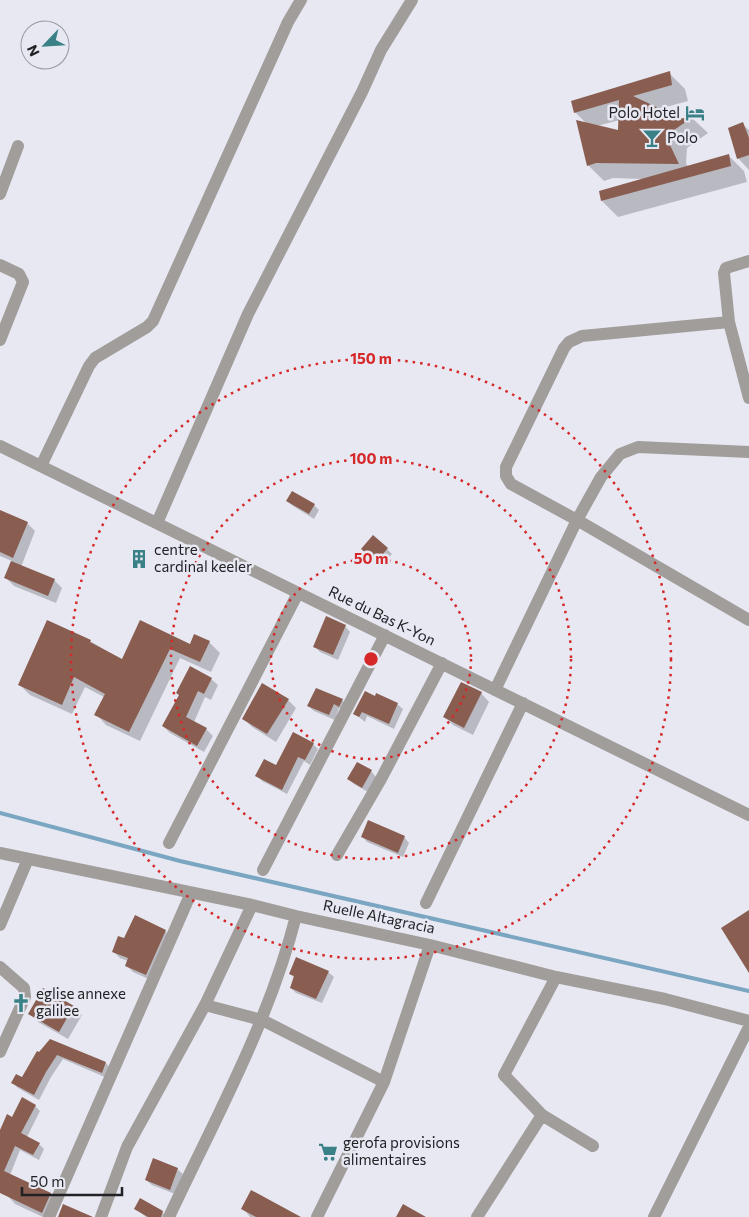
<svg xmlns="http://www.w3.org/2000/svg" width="749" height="1217" font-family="Commissioner,sans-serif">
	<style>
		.shadow { fill: #0003; fill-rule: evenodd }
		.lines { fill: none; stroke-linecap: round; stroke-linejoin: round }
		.stream { stroke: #7aa6c1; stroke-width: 4 }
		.building { fill: #895d50 }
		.street { stroke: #a19d9b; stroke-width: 12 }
		.ring { fill: none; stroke: #d62828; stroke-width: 2.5; stroke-dasharray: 2.5 5 }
		.labels { text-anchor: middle; stroke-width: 5; stroke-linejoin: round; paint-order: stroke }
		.poi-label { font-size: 15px; fill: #222226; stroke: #e7e8f2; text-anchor: start }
		.street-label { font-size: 15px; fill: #222226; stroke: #e7e8f2 }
		.centre { fill: #d62828; stroke: #e7e8f2; stroke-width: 2.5 }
		.ring-label { font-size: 15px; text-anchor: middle; font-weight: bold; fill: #d62828; stroke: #e7e8f2; stroke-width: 5; stroke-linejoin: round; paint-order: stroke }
	</style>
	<rect width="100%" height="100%" fill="#e7e8f2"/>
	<path class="shadow" d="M669,73L685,89L688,101L659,109L665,112L673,121L692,118L708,133L687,148L686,163L688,167L728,155L744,171L747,182L618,217L602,201L643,179L613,178L604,181L588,165L587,124L575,112ZM620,120V132L597,126Z
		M742,124L749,130V170L738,158Z
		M287,501L314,505L319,510L314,519L293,506Z
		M0,517L27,523L35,531L21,567L54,580L62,588L56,603L14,586L6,578L12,561L0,556Z
		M387,549L392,554L382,566L368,555Z
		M141,621L190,646L209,642L220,653L211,672L180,658L140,741L106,725L96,714L104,697L85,687L72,714L30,695L20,685L90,641L122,660Z
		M345,626L350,632L338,660L320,652L315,647Z
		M211,679L218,685L211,700L205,697L194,722L206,729L213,736L204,752L170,733L163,726L180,695Z
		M366,693L397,704L403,709L394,729L367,716L365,722L355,714Z
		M481,693L489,702L473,735L453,725L445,717Z
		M288,700L296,708L276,742L252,727L244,719Z
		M342,700L347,705L344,711L339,708L335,720L314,711L308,706Z
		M313,744L318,749L310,765L304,761L287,794L262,781L257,776L276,766Z
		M371,771L376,777L368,792L354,784L349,779Z
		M362,836L404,837L409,843L403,857L367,842Z
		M165,931L172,938L153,981L133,972L126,965L128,961L120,958L113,951L124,940Z
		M328,972L334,977L322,1003L296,993L291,988L295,978L290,974Z
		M44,989L74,1007L82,1015L68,1039L38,1022L30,1013Z
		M50,1040L106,1063L111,1069L107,1078L63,1059L51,1077L39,1100L18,1088L13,1083L22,1079Z
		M35,1106L40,1111L27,1137L39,1144L44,1149L39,1160L20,1150L10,1175L0,1171V1131L13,1118Z
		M177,1169L183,1174L175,1194L152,1185L146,1180Z
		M50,1194L58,1202L43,1217L15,1204L7,1195Z
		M243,1208L296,1217H250Z
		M136,1209L161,1211L167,1217H146Z"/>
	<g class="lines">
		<path class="stream" d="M0,813L180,861L749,991"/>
	</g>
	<path class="building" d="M670,71L672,85L633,96L665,111L668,120L693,117L671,132L670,145L679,164L596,163L587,166L576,120L618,130L619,100L574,113L571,101Z
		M743,122L749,138V155L737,159L728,128Z
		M729,154L731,166L601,201L599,191Z
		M292,491L315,504L309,514L286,501Z
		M0,510L28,522L13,558L0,552Z
		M373,535L388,548L376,562L361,549Z
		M11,561L55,579L48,596L4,578Z
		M326,616L346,625L333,655L313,647Z
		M47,620L91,640L90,642L122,659L140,620L190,644L194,634L210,641L200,662L170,649L129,732L94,715L105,694L74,677L62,705L18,685Z
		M190,666L212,678L204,694L198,691L186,717L207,728L197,746L162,726L179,695L176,693Z
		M461,682L482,692L464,728L443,717Z
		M262,683L289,699L267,734L242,719Z
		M316,688L343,699L339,707L334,704L329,715L307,706Z
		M365,691L375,696L376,693L398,703L389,724L362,712L359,717L353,714Z
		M293,732L314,743L305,760L298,757L282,790L255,776L264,759L276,765Z
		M357,762L372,770L362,788L347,779Z
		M368,820L405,836L398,853L361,837Z
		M749,910V973L721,928Z
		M135,915L166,930L146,975L125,966L128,958L112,952L118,936L124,938Z
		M296,957L329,971L316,999L290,988L294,976L289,974Z
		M43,988L74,1006L59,1032L28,1014Z
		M50,1039L106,1062L102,1073L57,1055L46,1072L34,1095L11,1083L16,1074L22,1077L37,1051L39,1052Z
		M22,1097L36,1105L21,1133L40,1143L33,1155L15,1146L4,1171L51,1193L42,1213L0,1193V1130L7,1114L12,1117Z
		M153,1158L178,1168L170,1190L145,1180Z
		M251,1190L301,1217H256L241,1209Z
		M140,1198L163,1211L161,1217H148L134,1209Z
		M63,1204L93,1217H58Z
		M403,1204L426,1217H396Z"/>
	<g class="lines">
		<path class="street" d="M0,194L18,146
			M749,261L726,268L724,273L729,322L582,336L569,342L564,348L506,467V476L511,484L577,520L749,620
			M0,265L19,274L23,282L0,340
			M729,322L749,398
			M0,446L749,815
			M41,466L89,366L95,358L147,327L153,321L288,22L301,0
			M157,523L248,314L362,92L381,50L412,0
			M495,690L577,520L601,477L620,454L638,447L749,452
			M169,843L298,593
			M0,853L252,905L296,916L430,945L556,977L665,999L749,1021
			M337,855L381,779L442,663
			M263,870L385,635
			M426,903L523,703
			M0,925L28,859
			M0,967L24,988L25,997L0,1052
			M556,977L504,1075L542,1115L593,1146
			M205,1005L262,1020L384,1082
			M49,1217L191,893
			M101,1217L127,1147L205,1005L252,905
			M169,1217C215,1119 269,1022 296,916
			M317,1217L384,1082L430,945
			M477,1217L542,1115
			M654,1217L749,1027"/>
	</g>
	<g class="ring">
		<circle cx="371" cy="659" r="100"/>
		<circle cx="371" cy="659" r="200"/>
		<circle cx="371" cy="659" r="300"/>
	</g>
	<defs>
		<g id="hotel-bare" transform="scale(1.5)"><path d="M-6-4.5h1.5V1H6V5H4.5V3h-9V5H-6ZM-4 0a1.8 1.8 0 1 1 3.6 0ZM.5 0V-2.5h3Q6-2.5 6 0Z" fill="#398187" stroke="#e7e8f2" stroke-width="2.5" paint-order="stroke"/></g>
		<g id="bar-bare" transform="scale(1.5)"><path d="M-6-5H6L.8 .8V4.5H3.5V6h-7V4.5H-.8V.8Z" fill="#398187" stroke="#e7e8f2" stroke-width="2.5" paint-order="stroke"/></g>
		<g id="building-bare" transform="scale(1.5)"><path d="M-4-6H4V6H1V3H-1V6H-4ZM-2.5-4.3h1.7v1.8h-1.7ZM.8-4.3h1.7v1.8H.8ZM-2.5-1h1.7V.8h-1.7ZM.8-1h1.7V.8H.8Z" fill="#398187" stroke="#e7e8f2" stroke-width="2.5" paint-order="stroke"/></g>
		<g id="church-bare" transform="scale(1.5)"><path d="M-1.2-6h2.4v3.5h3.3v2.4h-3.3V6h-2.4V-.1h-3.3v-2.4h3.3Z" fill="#398187" stroke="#e7e8f2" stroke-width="2.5" paint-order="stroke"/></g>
		<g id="supermarket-bare" transform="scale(1.5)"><path d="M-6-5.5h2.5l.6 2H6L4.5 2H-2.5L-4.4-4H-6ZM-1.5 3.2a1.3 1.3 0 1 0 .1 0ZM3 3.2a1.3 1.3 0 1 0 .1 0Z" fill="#398187" stroke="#e7e8f2" stroke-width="2.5" paint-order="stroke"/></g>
	</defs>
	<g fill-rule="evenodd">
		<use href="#hotel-bare" x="695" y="113"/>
		<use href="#bar-bare" x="652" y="138"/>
		<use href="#building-bare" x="139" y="559"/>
		<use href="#church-bare" x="21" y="1003"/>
		<use href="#supermarket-bare" x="328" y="1152"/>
	</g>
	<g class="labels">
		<g class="poi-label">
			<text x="680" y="118" text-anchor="end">Polo Hotel</text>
			<text x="667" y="143">Polo</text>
			<text x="154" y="555">centre<tspan x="154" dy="17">cardinal keeler</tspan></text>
			<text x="36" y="999">eglise annexe<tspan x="36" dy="17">galilee</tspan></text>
			<text x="343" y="1148">gerofa provisions<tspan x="343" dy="17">alimentaires</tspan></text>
		</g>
		<g class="street-label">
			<text transform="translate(382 616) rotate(26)" y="5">Rue du Bas K-Yon</text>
			<text transform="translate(379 917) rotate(12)" y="5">Ruelle Altagracia</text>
		</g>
	</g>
	<circle cx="371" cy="659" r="8" class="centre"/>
	<g class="ring-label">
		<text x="371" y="364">150 m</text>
		<text x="371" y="464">100 m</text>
		<text x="371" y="564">50 m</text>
	</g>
	<g transform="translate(45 45) rotate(245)"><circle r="24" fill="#e7e8f2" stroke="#9899a0"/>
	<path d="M0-4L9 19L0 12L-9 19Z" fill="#398187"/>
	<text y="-8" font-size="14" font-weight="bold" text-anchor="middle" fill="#222226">N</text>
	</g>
	<path d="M22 1187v8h100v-8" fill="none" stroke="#222226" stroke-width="2.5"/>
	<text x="30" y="1187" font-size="15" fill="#222226" stroke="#e7e8f2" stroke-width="4" paint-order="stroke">50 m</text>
</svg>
